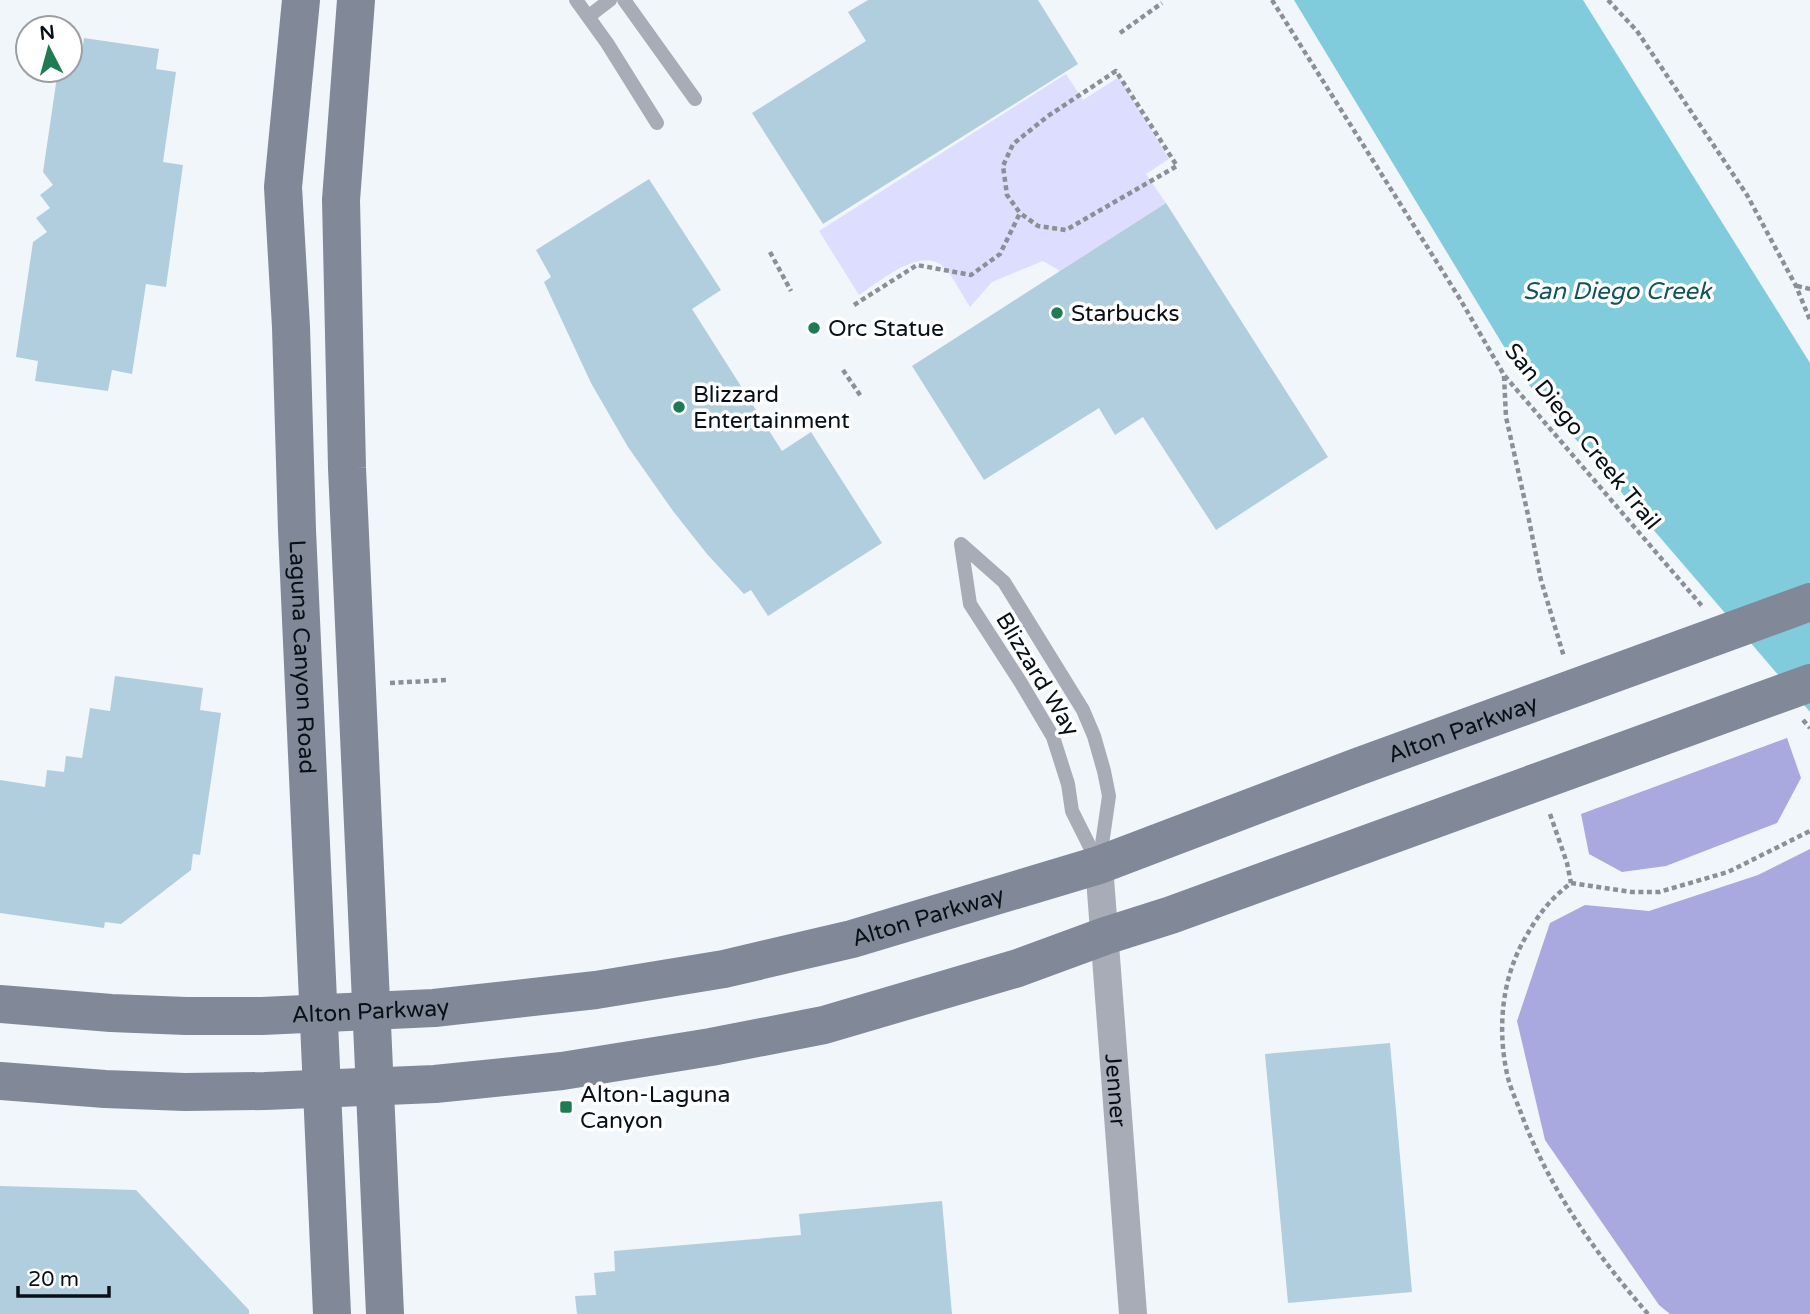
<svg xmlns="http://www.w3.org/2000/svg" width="1810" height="1314" font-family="'Varela Round',sans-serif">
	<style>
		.green { fill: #dddeff }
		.forest { fill: #a9a9e0 }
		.water { fill: #80ccdc }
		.building { fill: #b1cede }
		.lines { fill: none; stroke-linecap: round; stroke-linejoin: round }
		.path { stroke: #8a9095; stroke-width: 4.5; stroke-dasharray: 5 3.5; stroke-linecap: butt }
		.service { stroke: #a7acb7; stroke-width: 14 }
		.minor { stroke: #a7acb7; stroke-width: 28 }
		.secondary { stroke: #818898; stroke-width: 38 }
		.poi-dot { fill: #1f7b51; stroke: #fff; stroke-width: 2.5 }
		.labels { text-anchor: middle; stroke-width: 7; stroke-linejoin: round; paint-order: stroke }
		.poi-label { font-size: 23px; fill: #081017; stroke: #fff; text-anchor: start }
		.street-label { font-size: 23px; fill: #081017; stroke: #fff }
		.water-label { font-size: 24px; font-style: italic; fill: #115460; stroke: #fff }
	</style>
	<rect width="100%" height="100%" fill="#f1f6fa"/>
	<path class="green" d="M1066,74L1083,100L1119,77L1169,159L1146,174L1166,203L1060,271L1043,261L992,282L970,307C962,295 955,280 946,269C922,244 881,281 859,295L819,231Z"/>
	<path class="forest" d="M1787,738L1801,778L1777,823L1666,866L1622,872L1589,854L1581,814Z
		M1810,849V1314H1670L1659,1305L1545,1140L1517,1021L1550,923L1585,905L1649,911L1758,875Z"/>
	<path class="water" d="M1294,0H1583L1810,363V712L1523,378Z"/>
	<path class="building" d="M868,0H1038L1078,64L823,224L752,113L866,41L848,12Z
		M84,38L159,49L156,69L176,72L163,162L183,165L166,287L146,284L132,374L112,370L108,391L35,381L38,361L16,357L33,242L47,232L36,218L50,208L40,195L53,185L43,172L58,70H70V57L81,59Z
		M649,179L721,290L692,309L782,451L811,432L882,543L768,616L751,590L744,594L707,554L673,511L628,447L591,383L544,282L551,277L536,250Z
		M1166,203L1328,457L1216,530L1143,417L1115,435L1099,408L984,480L912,366Z
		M1026,651L1036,668L1028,674L1017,656Z
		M115,676L203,688L200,710L221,713L200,855L193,854L191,870L121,924L105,922L104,928L0,913V780L45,787L47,770L64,772L66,756L82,758L90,708L110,711Z
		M1390,1043L1412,1292L1288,1303L1265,1054Z
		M0,1186L136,1190L249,1310V1314H0Z
		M942,1201L952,1314H577L575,1296L596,1295L594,1273L615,1271L614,1251L801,1235L799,1214Z"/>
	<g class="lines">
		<path class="path" d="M1272,0L1460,299L1504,375L1702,606
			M1608,0L1637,31L1747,195L1796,286L1810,320
			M1120,33L1162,3
			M770,252L791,291
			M1797,286L1810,289
			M854,305L917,265L971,275L1000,254L1020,213L1007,195L1003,166L1013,144L1048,116L1116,71L1177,166L1066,230L1038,226L1020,213
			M843,370L862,398
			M1504,376L1506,417L1528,515L1541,580L1564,657
			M390,683L447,680
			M1803,720L1810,728
			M1550,814L1567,863L1571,883
			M1648,1314C1596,1254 1549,1189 1521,1113C1517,1102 1511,1090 1508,1078C1497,1032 1501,981 1524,940C1538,915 1549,900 1571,883L1632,892H1659L1728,872L1810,831"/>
		<path class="service" d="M576,0L607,43L657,123
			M624,0L695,99
			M589,16L610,0
			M961,544L1004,582L1083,710L1094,736L1104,771L1109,796L1099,865L1072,811L1068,784L1053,737L1021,683L970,604Z"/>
		<path class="minor" id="s1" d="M1099,865L1133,1314"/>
		<g class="secondary">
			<path id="s2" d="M301,0L283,187L291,327L297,530L332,1314"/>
			<path d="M356,0L341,200L347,468L385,1314"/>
			<path id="s3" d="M0,1004L111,1013L186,1016H262L434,1008L596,990L724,969L852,939L1099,865L1357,767L1810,602"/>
			<path d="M0,1081L105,1089L185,1092L265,1091L435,1084L562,1071L711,1047L824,1025L1018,968L1105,936L1171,915L1810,683"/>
		</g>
	</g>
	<g class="poi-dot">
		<circle cx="1057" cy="313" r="7"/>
		<circle cx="814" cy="328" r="7"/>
		<circle cx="679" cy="407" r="7"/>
		<rect x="559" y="1100" width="14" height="14" rx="3.5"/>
	</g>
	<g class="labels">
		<g class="poi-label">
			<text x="1071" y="321">Starbucks</text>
			<text x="828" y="336">Orc Statue</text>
			<text x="693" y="402">Blizzard<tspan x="693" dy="26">Entertainment</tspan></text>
			<text x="580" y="1102">Alton-Laguna<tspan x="580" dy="26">Canyon</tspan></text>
		</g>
		<g class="street-label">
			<text transform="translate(1583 436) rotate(51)" y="8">San Diego Creek Trail</text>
			<text dy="8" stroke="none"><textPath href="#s2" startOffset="658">Laguna Canyon Road</textPath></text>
			<text transform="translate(1038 674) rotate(59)" y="8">Blizzard Way</text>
			<text dy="8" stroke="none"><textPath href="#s3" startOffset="1505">Alton Parkway</textPath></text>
			<text dy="8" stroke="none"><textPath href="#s3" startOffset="938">Alton Parkway</textPath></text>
			<text dy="8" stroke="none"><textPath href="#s3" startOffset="371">Alton Parkway</textPath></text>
			<text dy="8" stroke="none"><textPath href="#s1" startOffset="226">Jenner</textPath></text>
		</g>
		<g class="water-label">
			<text x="1617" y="299">San Diego Creek</text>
		</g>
	</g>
	<g transform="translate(49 49) rotate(354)"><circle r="33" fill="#ffffff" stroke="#9c9fa2" stroke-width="2"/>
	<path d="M0-5L12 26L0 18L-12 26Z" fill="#1f7b51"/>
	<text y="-10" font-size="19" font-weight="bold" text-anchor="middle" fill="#081017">N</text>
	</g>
	<path d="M18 1286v10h91v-10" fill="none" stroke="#081017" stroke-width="3.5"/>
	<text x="28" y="1286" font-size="21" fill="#081017" stroke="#ffffff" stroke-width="5" paint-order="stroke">20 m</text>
</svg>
